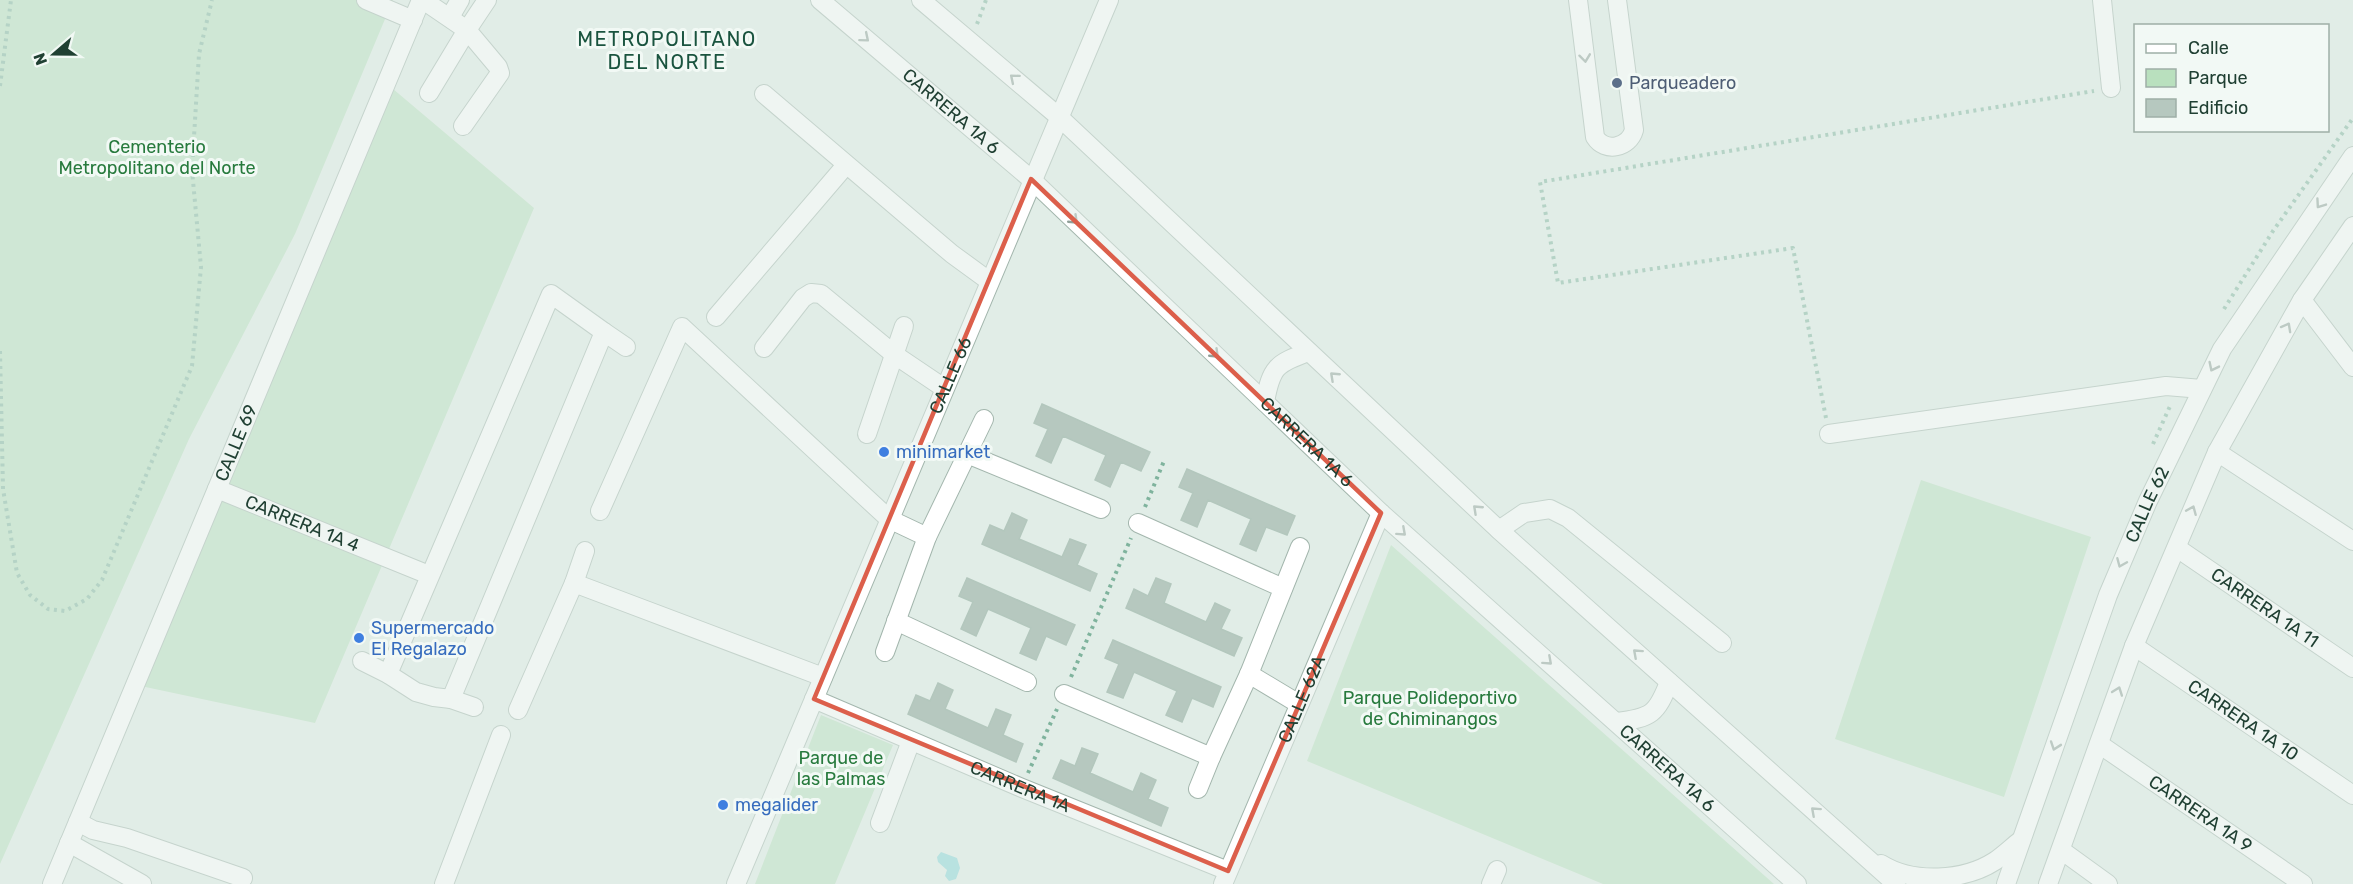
<svg xmlns="http://www.w3.org/2000/svg" width="2353" height="884" font-family="Rubik,sans-serif">
	<style>
		.green { fill: #b9e0be }
		.water { fill: #85d4d7 }
		.building { fill: #b6c8bf; stroke: #b3c7bd; stroke-width: 1.5 }
		.lines { fill: none; stroke-linecap: round; stroke-linejoin: round }
		.minor-casing { stroke: #a3b6ad; stroke-width: 20 }
		.path { stroke: #7fb39d; stroke-width: 4; stroke-dasharray: 3 4.5; stroke-linecap: butt }
		.minor { stroke: #fff; stroke-width: 18 }
		.oneway { stroke: #90a099 }
		.marked { fill: none; stroke: #dc5f4b; stroke-width: 4.5; stroke-linejoin: round }
		.service-dot { fill: #5c6f8a; stroke: #f2f9f5; stroke-width: 2 }
		.shop-dot { fill: #3f7fe0; stroke: #f2f9f5; stroke-width: 2 }
		.labels { text-anchor: middle; stroke-width: 6; stroke-linejoin: round; paint-order: stroke }
		.service-label { font-size: 18px; fill: #4e5e75; stroke: #f2f9f5; text-anchor: start }
		.street-label { font-size: 18px; fill: #204033; stroke: #f2f9f5 }
		.park-label { font-size: 18px; fill: #277a3d; stroke: #f2f9f5 }
		.shop-label { font-size: 18px; fill: #366cbe; stroke: #f2f9f5; text-anchor: start }
		.neighbourhood-label { font-size: 20px; letter-spacing: 1.5px; fill: #1a543f; stroke: #f2f9f5 }
	</style>
	<rect width="100%" height="100%" fill="#e1ede7"/>
	<path class="green" d="M0,0H393L295,234L189,439L0,864Z
		M386,83L534,208L315,723L136,685Z
		M1921,480L2091,537L2004,797L1835,739Z
		M1391,545L1774,884H1603L1307,761Z
		M821,715L893,745L835,884H755Z"/>
	<path class="water" d="M941,852L957,858L960,868L956,879L949,881L945,876L947,870L938,862L937,857Z"/>
	<path class="building" d="M1042,404L1150,452L1141,471L1121,462L1110,487L1095,480L1106,455L1063,436L1051,463L1036,456L1048,429L1034,423Z
		M1187,469L1295,516L1287,535L1266,527L1256,551L1240,544L1251,519L1208,500L1197,527L1181,520L1193,493L1179,487Z
		M1012,513L1027,520L1019,539L1062,557L1070,539L1086,545L1077,565L1097,574L1090,591L982,544L990,525L1004,531Z
		M967,578L1075,625L1066,645L1046,636L1036,660L1020,653L1031,628L988,609L976,636L961,629L973,602L959,596Z
		M1156,578L1171,584L1164,603L1206,622L1215,603L1230,610L1221,629L1242,638L1234,656L1126,608L1134,589L1148,596Z
		M1113,640L1221,687L1213,707L1192,698L1182,722L1166,715L1177,691L1134,672L1123,698L1107,692L1119,664L1105,658Z
		M938,683L953,690L945,709L988,728L996,709L1011,715L1003,735L1023,744L1016,762L908,714L916,695L930,701Z
		M1082,748L1098,754L1090,773L1133,792L1141,773L1156,780L1148,799L1168,808L1161,826L1053,778L1061,760L1075,766Z"/>
	<g class="lines">
		<g class="minor-casing">
			<g id="minor">
				<path d="M366,0L413,20"/>
				<path d="M423,0L467,30L429,93"/>
				<path id="s1" d="M820,0L1031,179L1381,513L1797,884"/>
				<path d="M921,0L1058,116L1499,530L1896,884"/>
				<path d="M1578,0L1595,137C1605,153 1629,148 1634,130L1617,0"/>
				<path d="M2102,0L2111,88"/>
				<path d="M450,17L460,0"/>
				<path d="M764,94L952,254L989,281"/>
				<path d="M463,126L500,73L498,67L467,30L487,0"/>
				<path d="M2302,300L2353,367"/>
				<path d="M716,317L846,165"/>
				<path d="M604,332L626,347"/>
				<path d="M764,348L803,298L811,293L821,294L895,355L944,388"/>
				<path d="M1265,402C1271,368 1276,363 1309,352"/>
				<path d="M867,434L904,326"/>
				<path d="M1829,434L2166,386L2202,389"/>
				<path d="M2217,452L2353,541"/>
				<path d="M967,454L1101,509"/>
				<path id="s2" d="M217,489L429,575"/>
				<path d="M600,511L682,327L889,519L927,537"/>
				<path d="M1138,523L1283,588"/>
				<path d="M1499,530L1524,513L1550,509L1568,518L1722,643"/>
				<path id="s3" d="M2177,548L2353,668"/>
				<path d="M574,583L823,677"/>
				<path d="M896,621L1027,682"/>
				<path id="s4" d="M2134,646L2353,795"/>
				<path d="M885,652L927,537L984,419"/>
				<path d="M362,661L388,674L416,692L434,697L451,699L474,707"/>
				<path d="M388,674L551,294L604,332L451,699"/>
				<path d="M1249,674L1299,704"/>
				<path d="M1064,694L1211,757L1249,674L1300,547"/>
				<path id="s5" d="M814,699L1022,788L1228,871"/>
				<path d="M518,710L574,583L585,551"/>
				<path d="M1617,722C1651,718 1657,714 1669,682"/>
				<path id="s6" d="M2099,744L2303,884"/>
				<path d="M1198,789L1211,757"/>
				<path d="M78,822L93,830L127,838L243,878"/>
				<path d="M880,823L911,741"/>
				<path d="M69,843L142,884"/>
				<path d="M2061,850L2108,884"/>
				<path d="M1881,864C1913,884 1964,881 1995,861C2004,855 2012,847 2021,840"/>
				<path id="s7" d="M52,884L421,0"/>
				<path d="M444,884L501,735"/>
				<path id="s8" d="M736,884L1109,0"/>
				<path id="s9" d="M1223,884L1381,513"/>
				<path d="M1491,884L1497,870"/>
				<path id="s10" d="M2006,884L2108,595L2148,501L2222,349L2353,156"/>
				<path d="M2048,884L2134,646L2217,452L2302,300L2353,226"/>
			</g>
		</g>
		<path class="path" d="M977,24L986,0
			M0,86L11,0
			M2224,309L2273,231L2353,118
			M0,351L3,489L17,573L30,595L48,609L65,611L87,599L102,580L192,366L201,267L192,170L199,54L212,0
			M1826,418L1793,248L1558,283L1540,182L2094,91
			M2153,444L2171,404
			M1145,507L1164,461
			M1071,677L1131,538
			M1028,773L1057,709"/>
		<use href="#minor" class="minor"/>
	</g>
	<defs><path id="oneway-chevron" d="M-2-3.5L2.5 0L-2 3.5" fill="none" stroke-width="1.6" stroke-linecap="round" stroke-linejoin="round" transform="scale(1.5)"/></defs>
	<g class="oneway">
		<use href="#oneway-chevron" transform="translate(865 38) rotate(40)"/>
		<use href="#oneway-chevron" transform="translate(1585 58) rotate(83)"/>
		<use href="#oneway-chevron" transform="translate(1014 78) rotate(-140)"/>
		<use href="#oneway-chevron" transform="translate(2320 204) rotate(125)"/>
		<use href="#oneway-chevron" transform="translate(1074 220) rotate(44)"/>
		<use href="#oneway-chevron" transform="translate(2287 327) rotate(-61)"/>
		<use href="#oneway-chevron" transform="translate(1215 354) rotate(44)"/>
		<use href="#oneway-chevron" transform="translate(2213 367) rotate(116)"/>
		<use href="#oneway-chevron" transform="translate(1334 376) rotate(-137)"/>
		<use href="#oneway-chevron" transform="translate(1477 509) rotate(-137)"/>
		<use href="#oneway-chevron" transform="translate(2192 510) rotate(-67)"/>
		<use href="#oneway-chevron" transform="translate(1402 532) rotate(42)"/>
		<use href="#oneway-chevron" transform="translate(2121 563) rotate(113)"/>
		<use href="#oneway-chevron" transform="translate(1637 653) rotate(-138)"/>
		<use href="#oneway-chevron" transform="translate(1548 661) rotate(42)"/>
		<use href="#oneway-chevron" transform="translate(2118 691) rotate(-70)"/>
		<use href="#oneway-chevron" transform="translate(2055 746) rotate(109)"/>
		<use href="#oneway-chevron" transform="translate(1815 811) rotate(-138)"/>
	</g>
	<path d="M0 0H2353V884H0ZM1031,179L1381,513L1228,871L814,699Z" fill="#e1ede7" fill-opacity=".55" fill-rule="evenodd"/>
	<path class="marked" d="M1031,179L1381,513L1228,871L814,699Z"/>
	<circle class="service-dot" cx="1617" cy="83" r="6"/>
	<g class="shop-dot">
		<circle cx="884" cy="452" r="6"/>
		<circle cx="359" cy="638" r="6"/>
		<circle cx="723" cy="805" r="6"/>
	</g>
	<g class="labels">
		<g class="service-label">
			<text x="1629" y="89">Parqueadero</text>
		</g>
		<g class="street-label">
			<text dy="6" stroke="none"><textPath href="#s1" startOffset="172">CARRERA 1A 6</textPath></text>
			<text dy="6" stroke="none"><textPath href="#s8" startOffset="552">CALLE 66</textPath></text>
			<text dy="6" stroke="none"><textPath href="#s7" startOffset="478">CALLE 69</textPath></text>
			<text dy="6" stroke="none"><textPath href="#s1" startOffset="658">CARRERA 1A 6</textPath></text>
			<text dy="6" stroke="none"><textPath href="#s10" startOffset="405">CALLE 62</textPath></text>
			<text dy="6" stroke="none"><textPath href="#s2" startOffset="92">CARRERA 1A 4</textPath></text>
			<text dy="6" stroke="none"><textPath href="#s3" startOffset="106">CARRERA 1A 11</textPath></text>
			<text dy="6" stroke="none"><textPath href="#s9" startOffset="201">CALLE 62A</textPath></text>
			<text dy="6" stroke="none"><textPath href="#s4" startOffset="132">CARRERA 1A 10</textPath></text>
			<text dy="6" stroke="none"><textPath href="#s1" startOffset="1144">CARRERA 1A 6</textPath></text>
			<text dy="6" stroke="none"><textPath href="#s5" startOffset="224">CARRERA 1A</textPath></text>
			<text dy="6" stroke="none"><textPath href="#s6" startOffset="123">CARRERA 1A 9</textPath></text>
		</g>
		<g class="park-label">
			<text x="157" y="153">Cementerio<tspan x="157" dy="21">Metropolitano del Norte</tspan></text>
			<text x="1430" y="704">Parque Polideportivo<tspan x="1430" dy="21">de Chiminangos</tspan></text>
			<text x="841" y="764">Parque de<tspan x="841" dy="21">las Palmas</tspan></text>
		</g>
		<g class="shop-label">
			<text x="896" y="458">minimarket</text>
			<text x="371" y="634">Supermercado<tspan x="371" dy="21">El Regalazo</tspan></text>
			<text x="735" y="811">megalider</text>
		</g>
		<g class="neighbourhood-label">
			<text x="667" y="46">METROPOLITANO<tspan x="667" dy="23">DEL NORTE</tspan></text>
		</g>
	</g>
	<rect x="2134" y="24" width="195" height="108" fill="#f2f9f5" stroke="#9eafa7" stroke-width="1.5"/>
	<rect x="2146" y="44" width="30" height="9" fill="#ffffff" stroke="#9eafa7" stroke-width="1.5"/>
	<text x="2188" y="54" font-size="18" fill="#204033">Calle</text>
	<rect x="2146" y="69" width="30" height="18" fill="#b9e0be" stroke="#9eafa7" stroke-width="1.5"/>
	<text x="2188" y="84" font-size="18" fill="#204033">Parque</text>
	<rect x="2146" y="99" width="30" height="18" fill="#b6c8bf" stroke="#9eafa7" stroke-width="1.5"/>
	<text x="2188" y="114" font-size="18" fill="#204033">Edificio</text>
	<g transform="translate(54 54) rotate(250)" stroke="#f2f9f5" stroke-width="4.5" paint-order="stroke">
	<path d="M0-4.5L10 22L0 15L-10 22Z" fill="#204033"/>
	<text y="-9" font-size="16" font-weight="bold" text-anchor="middle" fill="#204033">N</text>
	</g>
</svg>
